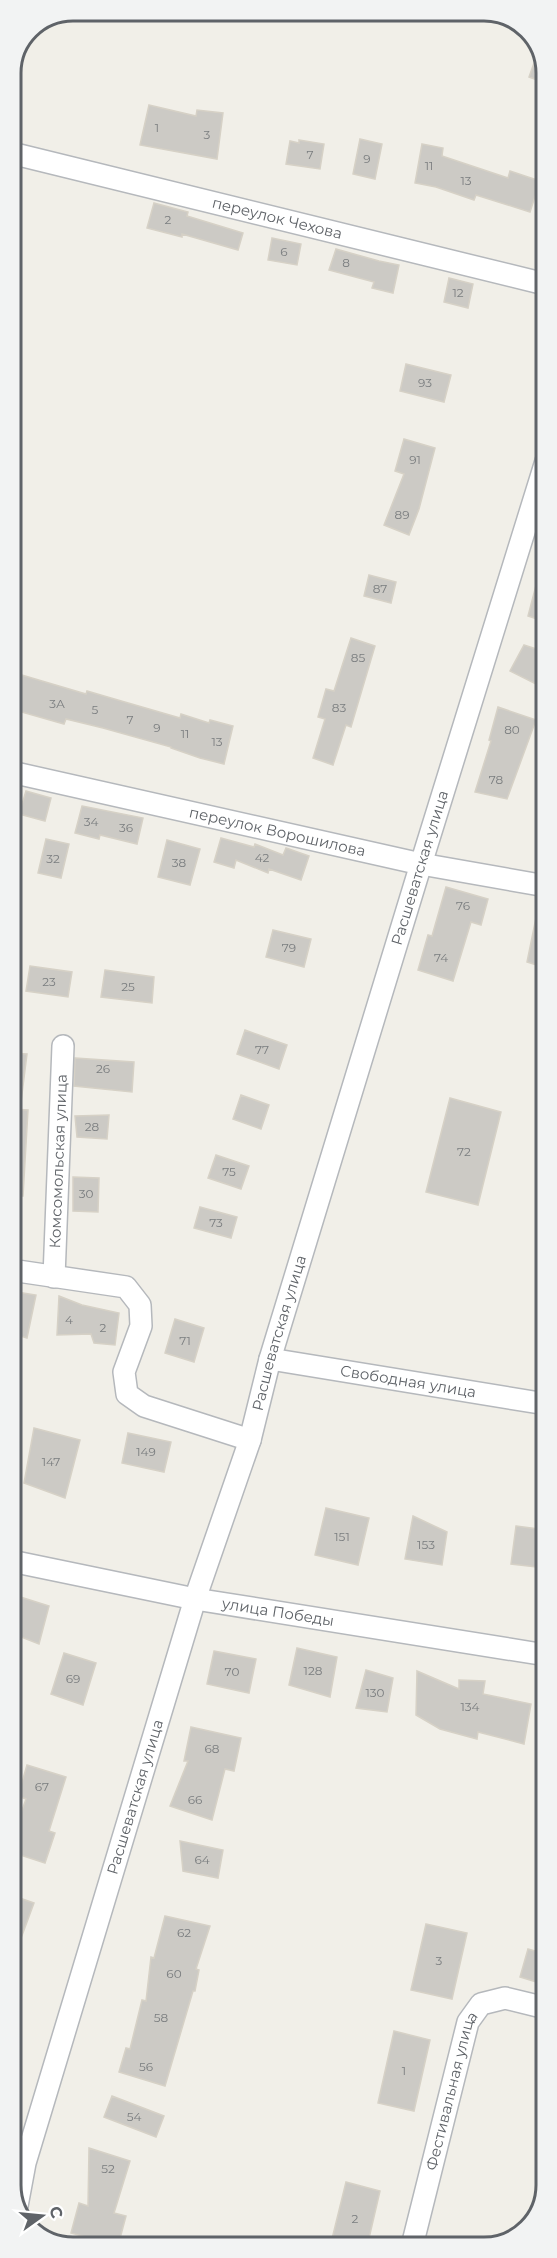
<svg xmlns="http://www.w3.org/2000/svg" width="557" height="2258" font-family="Montserrat,sans-serif">
	<style>
		.building { fill: #cccac5; stroke: #d6d1c6; stroke-width: 1.5 }
		.lines { fill: none; stroke-linecap: round; stroke-linejoin: round }
		.minor-casing { stroke: #b5b8bc; stroke-width: 24 }
		.minor { stroke: #fff; stroke-width: 21 }
		.labels { text-anchor: middle; stroke-width: 6; stroke-linejoin: round; paint-order: stroke }
		.number-label { font-size: 12px; fill: #7a7d7f }
		.street-label { font-size: 15px; fill: #5f6368; stroke: #fff }
		.rim { fill: none; stroke: #5f6368; stroke-width: 3 }
	</style>
	<rect width="100%" height="100%" fill="#f1efe8"/>
	<path class="building" d="M539,49L545,61V83L529,77Z
		M149,105L196,116L197,110L223,113L217,159L140,145Z
		M360,139L382,144L375,179L353,174Z
		M299,140L324,144L320,169L286,164L290,141L299,143Z
		M422,144L443,148L442,156L508,178L510,171L540,181L530,212L476,195L474,200L436,187L415,183Z
		M154,203L188,212L187,216L243,233L238,250L182,234V237L147,228Z
		M272,238L301,244L297,265L268,260Z
		M336,249L379,261L399,265L393,293L372,288L374,282L329,270Z
		M449,278L473,284L468,308L444,302Z
		M406,364L451,375L444,402L400,391Z
		M404,439L435,448L419,509L409,535L384,525L404,474L395,471Z
		M540,570L546,571V622L528,616Z
		M369,575L396,582L391,603L364,596Z
		M351,638L375,646L351,727L346,725L333,765L313,758L325,719L318,717L326,689L334,691Z
		M524,645L546,652V689L510,671Z
		M15,673L86,694L87,691L111,698L180,718L181,714L209,723L210,720L233,726L224,764L200,758L171,748V747L103,728L66,719L64,724L11,709V688Z
		M498,707L536,720L507,799L475,792L491,741L489,740Z
		M26,791L51,798L45,821L19,814Z
		M82,806L143,818L137,844L100,835L99,839L75,833Z
		M221,838L254,847L255,844L283,855L286,848L309,856L301,880L269,869L268,873L236,860L234,868L214,862Z
		M46,839L69,844L61,878L38,873Z
		M167,840L200,849L190,885L158,877Z
		M446,887L488,899L481,925L471,922L453,981L418,970L428,935L432,936Z
		M539,903L546,904V968L527,962Z
		M273,930L311,939L304,967L266,957Z
		M30,966L72,972L68,997L26,991Z
		M105,970L154,977L152,1003L101,997Z
		M245,1030L287,1045L279,1069L237,1054Z
		M11,1053L27,1054L21,1102L11,1101Z
		M75,1058L134,1062L132,1092L74,1086Z
		M241,1095L269,1105L261,1129L233,1119Z
		M450,1098L501,1112L478,1205L426,1192Z
		M11,1109L28,1110L23,1196H11Z
		M109,1115L107,1139L77,1137L75,1116Z
		M216,1155L249,1166L241,1189L208,1178Z
		M73,1177L99,1178L98,1212L73,1211Z
		M200,1207L237,1217L231,1238L194,1228Z
		M11,1291L36,1295L27,1338L11,1333Z
		M59,1296L82,1305L119,1313L115,1345L94,1343L91,1334L57,1335Z
		M175,1319L204,1328L194,1362L165,1353Z
		M34,1428L80,1440L65,1498L24,1483Z
		M128,1433L171,1442L164,1472L122,1463Z
		M326,1508L369,1518L358,1565L315,1555Z
		M413,1516L447,1532L442,1565L405,1559Z
		M516,1526L546,1530L545,1568L511,1564Z
		M11,1594L49,1606L39,1644L11,1633Z
		M297,1648L337,1657L330,1697L289,1685Z
		M214,1651L256,1659L249,1693L207,1684Z
		M64,1653L96,1663L83,1705L51,1694Z
		M366,1670L393,1678L387,1712L356,1708Z
		M417,1671L459,1689V1680L485,1681L483,1694L531,1704L524,1744L478,1732L477,1739L440,1729L416,1715Z
		M191,1727L241,1738L234,1771L225,1769L212,1820L170,1806L188,1761H184Z
		M27,1765L66,1777L49,1831L55,1833L45,1863L11,1852V1841L26,1799L18,1796Z
		M180,1841L223,1850L218,1878L183,1871Z
		M11,1895L34,1903L13,1960H12Z
		M165,1916L210,1926L196,1969L199,1970L195,1991H193L165,2086L119,2072L126,2048L130,2049L142,2000L146,2001L151,1957L154,1958Z
		M426,1924L467,1933L452,1999L411,1990Z
		M528,1949L546,1954V1985L520,1977Z
		M394,2031L430,2040L414,2111L378,2103Z
		M112,2096L164,2116L156,2137L104,2117Z
		M89,2148L130,2161L114,2213L126,2216L118,2246L71,2233L79,2203L88,2206Z
		M346,2182L380,2191L367,2247H330Z"/>
	<g class="lines">
		<g class="minor-casing">
			<g id="minor">
				<path id="s1" d="M11,153L545,284"/>
				<path id="s2" d="M11,772L421,864L546,886"/>
				<path d="M11,1270L126,1287L140,1305L141,1326L124,1372L127,1394L144,1406L250,1440"/>
				<path id="s3" d="M54,1277L63,1046"/>
				<path id="s4" d="M270,1359L546,1404"/>
				<path id="s5" d="M11,1561L195,1599L546,1655"/>
				<path id="s6" d="M17,2206L25,2163L195,1599L250,1440L270,1359L421,864L546,461"/>
				<path id="s7" d="M412,2246L468,2022L481,2004L505,1998L546,2008"/>
			</g>
		</g>
		<use href="#minor" class="minor"/>
	</g>
	<g class="labels">
		<g class="number-label">
			<text x="157" y="132">1</text>
			<text x="207" y="139">3</text>
			<text x="310" y="159">7</text>
			<text x="367" y="163">9</text>
			<text x="429" y="170">11</text>
			<text x="466" y="185">13</text>
			<text x="168" y="224">2</text>
			<text x="284" y="256">6</text>
			<text x="346" y="267">8</text>
			<text x="458" y="297">12</text>
			<text x="425" y="387">93</text>
			<text x="415" y="464">91</text>
			<text x="402" y="519">89</text>
			<text x="380" y="593">87</text>
			<text x="358" y="662">85</text>
			<text x="57" y="708">3А</text>
			<text x="339" y="712">83</text>
			<text x="95" y="714">5</text>
			<text x="130" y="724">7</text>
			<text x="157" y="732">9</text>
			<text x="512" y="734">80</text>
			<text x="185" y="738">11</text>
			<text x="217" y="746">13</text>
			<text x="496" y="784">78</text>
			<text x="91" y="826">34</text>
			<text x="126" y="832">36</text>
			<text x="262" y="862">42</text>
			<text x="53" y="863">32</text>
			<text x="179" y="867">38</text>
			<text x="463" y="910">76</text>
			<text x="289" y="952">79</text>
			<text x="441" y="962">74</text>
			<text x="49" y="986">23</text>
			<text x="128" y="991">25</text>
			<text x="262" y="1054">77</text>
			<text x="103" y="1073">26</text>
			<text x="92" y="1131">28</text>
			<text x="464" y="1156">72</text>
			<text x="229" y="1176">75</text>
			<text x="86" y="1198">30</text>
			<text x="216" y="1227">73</text>
			<text x="69" y="1324">4</text>
			<text x="103" y="1332">2</text>
			<text x="185" y="1345">71</text>
			<text x="146" y="1456">149</text>
			<text x="51" y="1466">147</text>
			<text x="342" y="1541">151</text>
			<text x="426" y="1549">153</text>
			<text x="313" y="1675">128</text>
			<text x="232" y="1676">70</text>
			<text x="73" y="1683">69</text>
			<text x="375" y="1697">130</text>
			<text x="470" y="1711">134</text>
			<text x="212" y="1753">68</text>
			<text x="42" y="1791">67</text>
			<text x="195" y="1804">66</text>
			<text x="202" y="1864">64</text>
			<text x="184" y="1937">62</text>
			<text x="439" y="1965">3</text>
			<text x="174" y="1978">60</text>
			<text x="161" y="2022">58</text>
			<text x="146" y="2071">56</text>
			<text x="404" y="2075">1</text>
			<text x="134" y="2121">54</text>
			<text x="108" y="2173">52</text>
			<text x="355" y="2223">2</text>
		</g>
		<g class="street-label">
			<text dy="5" stroke="none"><textPath href="#s1" startOffset="274">переулок Чехова</textPath></text>
			<text dy="5" stroke="none"><textPath href="#s2" startOffset="273">переулок Ворошилова</textPath></text>
			<text dy="5" stroke="none"><textPath href="#s6" startOffset="1398">Расшеватская улица</textPath></text>
			<text dy="5" stroke="none"><textPath href="#s3" startOffset="116">Комсомольская улица</textPath></text>
			<text dy="5" stroke="none"><textPath href="#s6" startOffset="912">Расшеватская улица</textPath></text>
			<text dy="5" stroke="none"><textPath href="#s4" startOffset="140">Свободная улица</textPath></text>
			<text dy="5" stroke="none"><textPath href="#s5" startOffset="272">улица Победы</textPath></text>
			<text dy="5" stroke="none"><textPath href="#s6" startOffset="426">Расшеватская улица</textPath></text>
			<text dy="5" stroke="none"><textPath href="#s7" startOffset="160">Фестивальная улица</textPath></text>
		</g>
	</g>
	<path d="M0 0H557V2258H0ZM73 21H484A52 52 0 0 1 536 73V2185A52 52 0 0 1 484 2237H73A52 52 0 0 1 21 2185V73A52 52 0 0 1 73 21Z" fill="#f2f3f3" fill-rule="evenodd"/>
	<path class="rim" d="M73 21H484A52 52 0 0 1 536 73V2185A52 52 0 0 1 484 2237H73A52 52 0 0 1 21 2185V73A52 52 0 0 1 73 21Z"/>
	<g transform="translate(42 2216) rotate(75)" stroke="#ffffff" stroke-width="4.5" paint-order="stroke">
	<path d="M0-4.5L10 22L0 15L-10 22Z" fill="#5f6368"/>
	<text y="-9" font-size="16" font-weight="bold" text-anchor="middle" fill="#5f6368">С</text>
	</g>
</svg>
